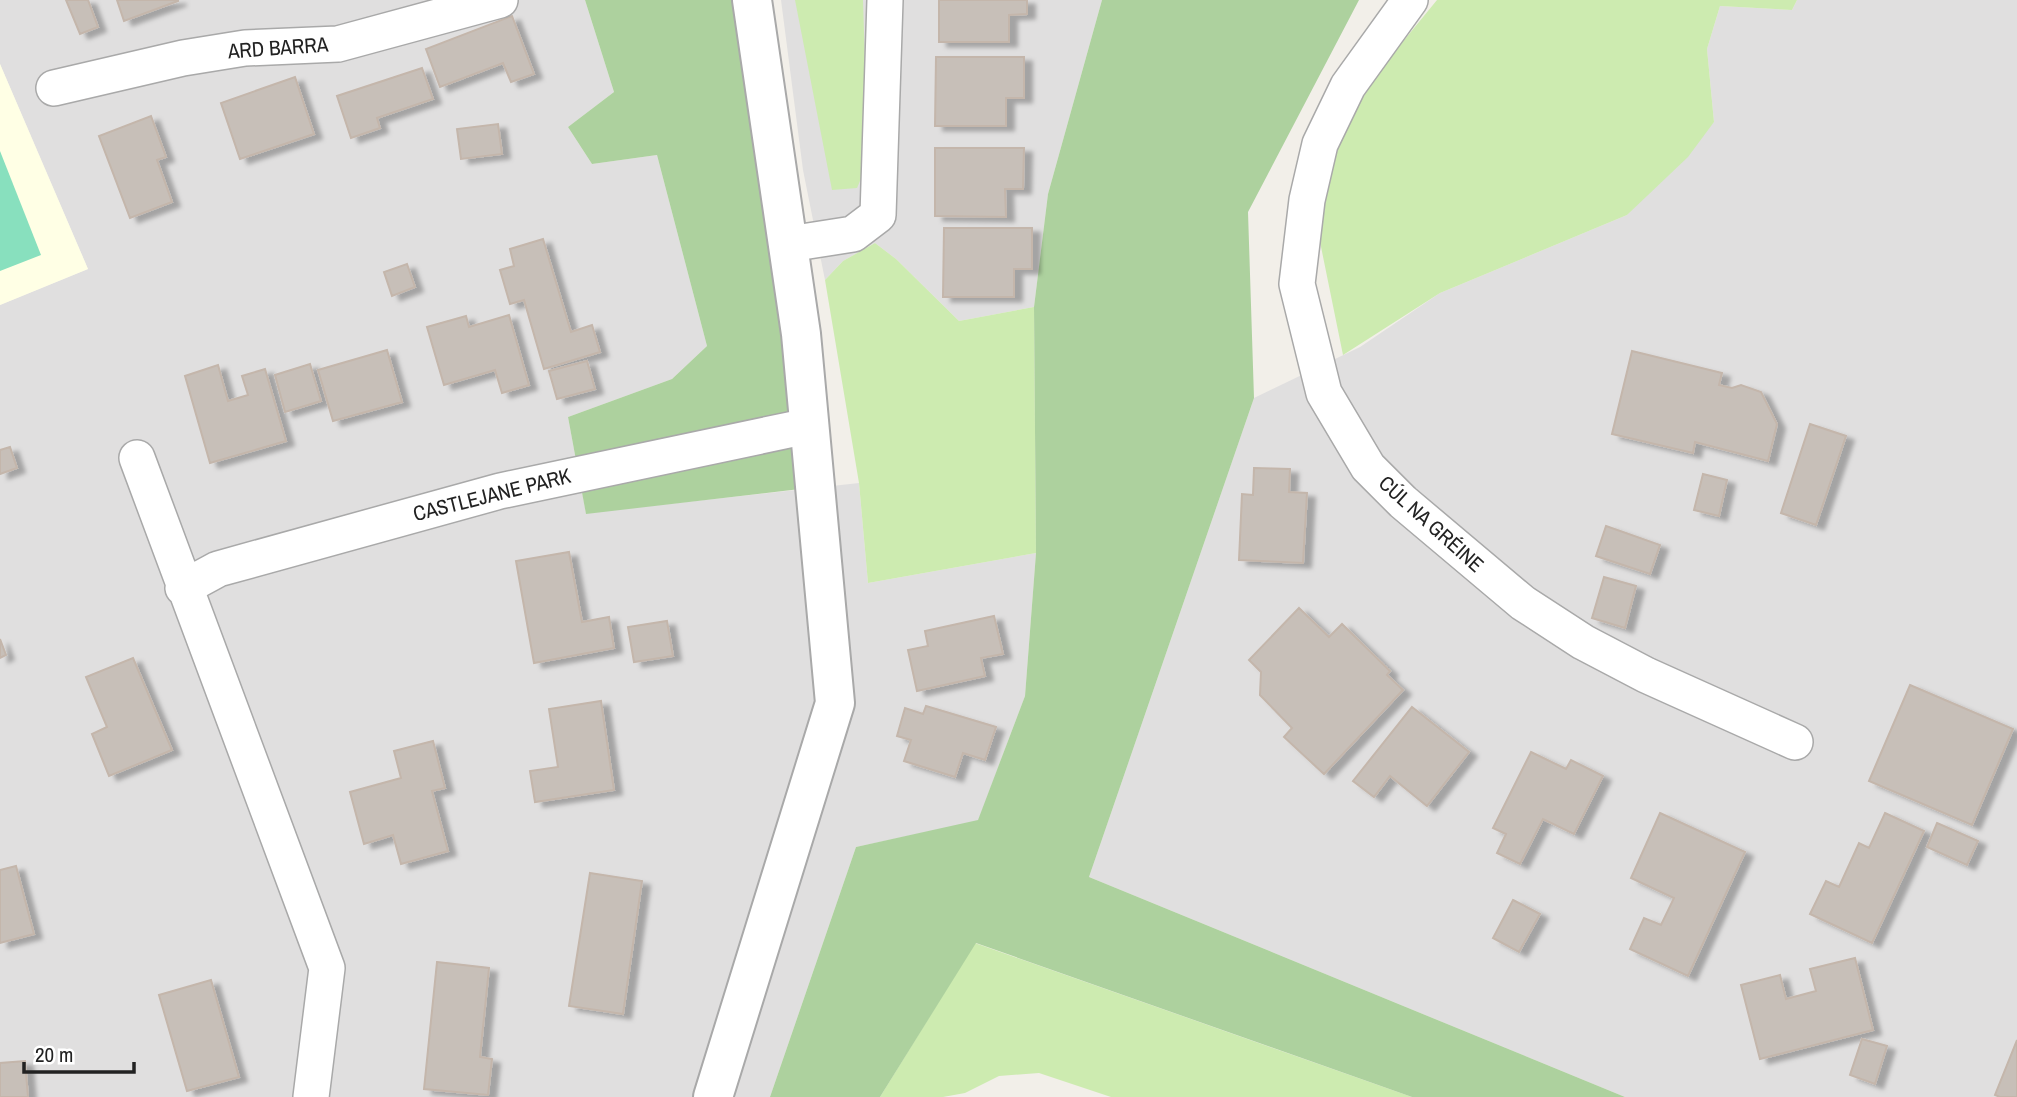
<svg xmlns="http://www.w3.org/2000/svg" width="2017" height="1097" font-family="'Archivo Narrow',sans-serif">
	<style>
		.residential { fill: #e0dfdf }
		.education { fill: #ffffe5 }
		.grass { fill: #cdebb0 }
		.forest { fill: #add19e }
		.pitch { fill: #88e0be }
		.building { fill: #c7bfb8; stroke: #c4b6ab; stroke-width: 2; filter: url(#shadow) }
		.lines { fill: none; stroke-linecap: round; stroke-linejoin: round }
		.minor-casing { stroke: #a9a9a9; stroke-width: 38 }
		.tertiary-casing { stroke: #a9a9a9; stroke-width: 42 }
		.minor { stroke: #fff; stroke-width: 35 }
		.tertiary { stroke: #fff; stroke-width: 38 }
		.labels { text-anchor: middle; stroke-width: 7; stroke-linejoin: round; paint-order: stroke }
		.street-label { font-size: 21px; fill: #222; stroke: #fff }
	</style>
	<defs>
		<filter id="shadow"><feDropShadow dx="8" dy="4.5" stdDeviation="2" flood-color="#0004"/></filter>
	</defs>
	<rect width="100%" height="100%" fill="#f2efe9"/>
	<path class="residential" d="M0,0H585L614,92L568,127L592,164L657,155L707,346L672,379L568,417L586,513L859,483L868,583L1036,553L1025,696L978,821L856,847L770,1097H0V305L88,269L0,64Z
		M781,0H1102L1048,194L1034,307L959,321L896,259L875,243L843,261L825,280L803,170Z
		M1797,0H2017V1097H1625L1089,877L1254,398L1360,347L1440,293L1627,215L1714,122L1707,49L1720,6L1792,10Z"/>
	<path class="education" d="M0,64L88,269L0,305Z"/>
	<path class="grass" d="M795,0H863L868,162L857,188L832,190Z
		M1437,0H1797L1792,10L1720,6L1707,49L1714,122L1688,157L1627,215L1440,293L1343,355L1318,232L1340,137L1378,72Z
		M875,243L896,259L959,321L1034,307L1036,553L868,583L859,483L825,280L843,261Z
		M975,943L1412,1097H1111L1039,1073L999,1076L965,1093L943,1097H880Z"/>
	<path class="forest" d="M585,0H732L737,9L774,223L800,489L586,514L568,417L672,379L707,346L657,155L592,164L568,127L614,92Z
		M1102,0H1359L1248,212L1254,398L1089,877L1625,1097H1412L976,943L880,1097H770L856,847L978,820L1025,696L1036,553L1034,307L1048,194Z"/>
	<path class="pitch" d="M0,151L41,255L0,271Z"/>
	<path class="building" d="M66,0H88L98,27L80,34Z
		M117,0H178V1L124,21Z
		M939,0H1027V14L1009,15V42H939Z
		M512,16L534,74L511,82L503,63L440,87L426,49Z
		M936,57H1024V98H1006V126H935Z
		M422,68L433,99L377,118L380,128L351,138L337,96Z
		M295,77L314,134L240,159L221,103Z
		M151,116L166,157L157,160L172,202L130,218L99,136Z
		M498,124L502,154L461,159L457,129Z
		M935,148H1024L1023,189H1005L1006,217L935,216Z
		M944,228H1032V269H1014V297H943Z
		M543,239L571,332L592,325L600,352L544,369L524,300L510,304L500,270L514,266L510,249Z
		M407,264L415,287L392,296L384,272Z
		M509,315L529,385L502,393L495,370L444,385L427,327L466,316L469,327Z
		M387,350L402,402L333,421L318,370Z
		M1632,351L1722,373L1719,385L1732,388L1741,385L1761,392L1777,424L1768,461L1695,442L1693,453L1612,434Z
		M587,361L595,389L557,399L549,371Z
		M310,364L321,401L285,412L275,375Z
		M218,365L228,401L248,395L242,376L265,369L286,441L210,463L185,376Z
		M1810,424L1846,436L1816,525L1781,513Z
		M10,447L17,468L0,474V450Z
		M1254,468L1290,469L1289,492L1307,493L1303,563L1239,560L1242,494L1253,495Z
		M1703,474L1727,480L1719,516L1694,510Z
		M1606,526L1660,545L1650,574L1596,556Z
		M569,552L582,622L609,617L614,648L534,663L516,561Z
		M1604,577L1636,586L1625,628L1592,618Z
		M1299,608L1329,637L1342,624L1390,671L1387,675L1403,690L1324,774L1284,737L1292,728L1260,695L1261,672L1249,660Z
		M994,616L1003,654L981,658L985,676L917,691L908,650L928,646L925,631Z
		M667,621L673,656L634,662L628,627Z
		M0,639L6,655L0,658Z
		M133,658L172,750L109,776L92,734L107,727L86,677Z
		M1910,685L2013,729L1972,825L1869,781Z
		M601,701L614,790L535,802L530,771L558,767L549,709Z
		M926,706L996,727L985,760L963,753L955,777L904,761L911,740L897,736L905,708L923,714Z
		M1412,707L1469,752L1427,806L1390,776L1374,797L1353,781Z
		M433,741L445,788L432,791L448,851L401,864L393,835L364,844L350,792L401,778L394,751Z
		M1531,752L1566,769L1571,760L1603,776L1574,834L1543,819L1520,864L1497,853L1506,834L1493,828Z
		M1660,813L1745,852L1688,976L1630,949L1644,918L1661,925L1674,898L1631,878Z
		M1885,813L1924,831L1872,943L1810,914L1826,881L1839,887L1859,843L1869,848Z
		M1937,823L1978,841L1967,865L1927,847Z
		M16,866L34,934L0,943V870Z
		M590,873L642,881L623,1014L569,1006Z
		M1513,900L1540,914L1519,952L1493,938Z
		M1855,958L1873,1030L1760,1059L1741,985L1780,975L1786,999L1816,991L1810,969Z
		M437,962L489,968L480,1057L492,1059L488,1095L424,1089Z
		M211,980L239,1077L187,1091L159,995Z
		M1862,1039L1887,1046L1875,1084L1850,1075Z
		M2017,1040V1097H2000L1995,1095Z
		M25,1061L28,1097H0V1063Z"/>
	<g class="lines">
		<g class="minor-casing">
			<path id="minor" d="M1410,0L1348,86L1320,144L1307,200L1297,284L1324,393L1368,467L1403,502L1523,603L1583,642L1646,675L1795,742
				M54,88L183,58L245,48L338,44L500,0
				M789,244L853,234L878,215L885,0
				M137,458L327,968L311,1097
				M183,588L218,569L500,491L808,426"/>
		</g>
		<g class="tertiary-casing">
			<path id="tertiary" d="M713,1097L835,703L801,334L752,0"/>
		</g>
		<use href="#minor" class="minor"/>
		<use href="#tertiary" class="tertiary"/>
	</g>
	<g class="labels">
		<g class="street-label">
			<text transform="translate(278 48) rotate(-4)" y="7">ARD BARRA</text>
			<text transform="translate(492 495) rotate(-14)" y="7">CASTLEJANE PARK</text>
			<text transform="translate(1431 524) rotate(42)" y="7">CÚL NA GRÉINE</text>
		</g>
	</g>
	<path d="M24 1062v10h110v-10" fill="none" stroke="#222222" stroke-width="3.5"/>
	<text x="35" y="1062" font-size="21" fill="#222222" stroke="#ffffff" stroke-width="5" paint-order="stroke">20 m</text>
</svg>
